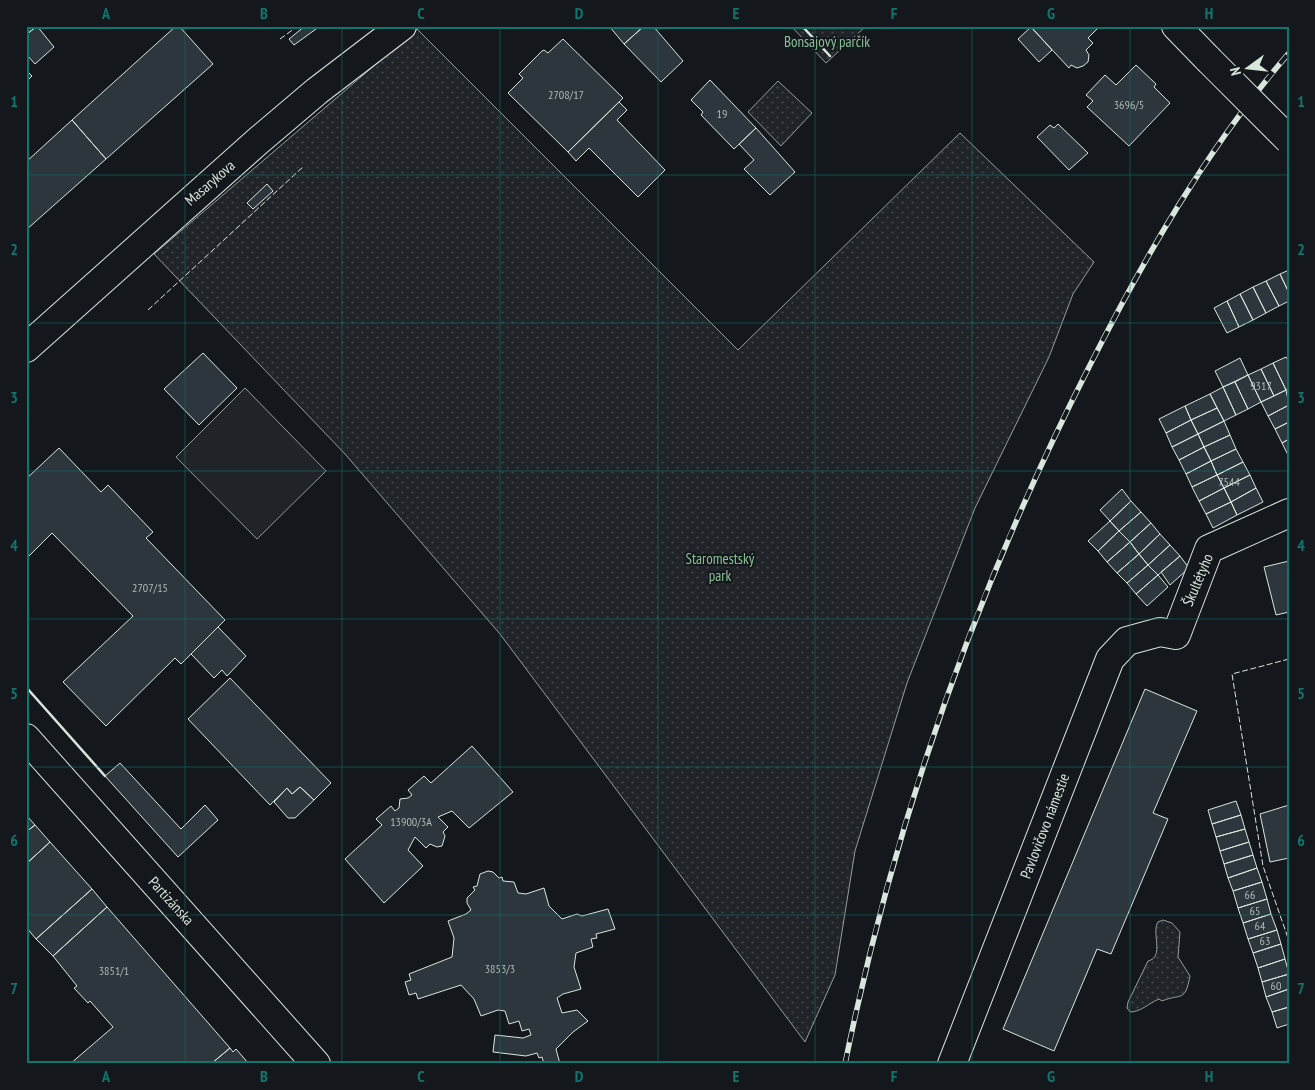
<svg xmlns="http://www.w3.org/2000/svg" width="1315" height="1090" font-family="'PT Sans Narrow',sans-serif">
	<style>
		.grass { fill: #202428; stroke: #939e99 }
		.park { fill: url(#park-dots); stroke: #939e99 }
		.building { fill: #2c363c; stroke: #d8e6dc }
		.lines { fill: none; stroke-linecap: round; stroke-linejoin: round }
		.street-casing { stroke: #d8e6dc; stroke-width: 30 }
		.secondary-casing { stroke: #d8e6dc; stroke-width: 30 }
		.street { stroke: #14181c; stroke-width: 28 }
		.secondary { stroke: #14181c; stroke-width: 28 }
		.rail-casing { stroke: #d8e6dc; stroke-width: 5.5 }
		.rail { stroke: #14181c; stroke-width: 4; stroke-dasharray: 11; stroke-linecap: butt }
		.secondary-bridge-casing { stroke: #d8e6dc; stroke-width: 30; stroke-linecap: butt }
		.secondary-bridge { stroke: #14181c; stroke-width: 28 }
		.fence { stroke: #d8e6dc; stroke-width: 1; stroke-dasharray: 6 2.5; stroke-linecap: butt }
		.wall { stroke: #d8e6dc; stroke-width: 2.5 }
		.grid { fill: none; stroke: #0f766e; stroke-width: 1; stroke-opacity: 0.55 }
		.labels { text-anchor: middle; stroke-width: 4; stroke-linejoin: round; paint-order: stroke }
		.number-label { font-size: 12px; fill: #adbab4 }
		.park-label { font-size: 15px; fill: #8ac095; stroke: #14181c }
		.street-label { font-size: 15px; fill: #d8e6dc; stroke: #14181c }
		.neatline { fill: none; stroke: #0f766e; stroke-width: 2 }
		.grid-label { font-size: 16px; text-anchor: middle; font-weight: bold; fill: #0f766e }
	</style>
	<defs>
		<pattern id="park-dots" width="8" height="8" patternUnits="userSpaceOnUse" patternTransform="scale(1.25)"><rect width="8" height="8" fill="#202428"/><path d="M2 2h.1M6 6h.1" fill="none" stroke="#404447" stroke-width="1.8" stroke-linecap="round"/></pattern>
	</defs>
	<rect width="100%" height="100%" fill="#14181c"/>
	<path class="grass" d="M245,388L326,471L257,539L176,457Z"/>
	<path class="park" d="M791,26H866L826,63Z
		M417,29L738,350L960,133L1094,262L1073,294L1049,357L975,508L907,683L855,851L835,975L805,1042L500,634L345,454L154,254Z
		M778,81L812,113L781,146L748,112Z
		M1163,920L1172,923L1180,932L1178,957L1190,976C1185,1003 1181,993 1162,1001L1159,999C1149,1003 1141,1012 1130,1012L1127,1008L1128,1002L1148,961C1165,957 1151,932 1158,922Z"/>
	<path class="building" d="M26,26H37L26,35Z
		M37,26L54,47L35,64L26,54V35Z
		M176,26H179L213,64L106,159L72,120Z
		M305,26H313L316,29L294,45L289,39Z
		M609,26H644L624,44Z
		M644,26H653L683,61L661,82L624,44Z
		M1031,27L1032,26L1099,27L1088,38L1093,43L1086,50L1089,55L1088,62L1083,66L1077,68L1071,65L1069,68Z
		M1031,27L1052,50L1039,62L1018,39Z
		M563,39L623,98L568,152L508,93L523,78L519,74L542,51L544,50L548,53Z
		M1136,65L1156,84L1154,87L1170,103L1129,146L1087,107L1093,101L1086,95L1105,75L1116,85Z
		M26,70L32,76L26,82Z
		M710,80L756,128L734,149L701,115L703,112L691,100Z
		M619,102L627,110L617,120L665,170L638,197L589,148L576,161L568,152Z
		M72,120L106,159L26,230V162Z
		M1058,124L1088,153L1069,170L1037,137L1050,125L1054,128Z
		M756,128L795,172L770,195L744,169L754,160L739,144Z
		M267,184L273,191L253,209L247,203Z
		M1289,270V293L1280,274Z
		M1280,274L1289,293V301L1279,306L1266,281Z
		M1266,281L1279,306L1266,313L1253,287Z
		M1253,287L1266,313L1253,320L1240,294Z
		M1240,294L1253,320L1239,327L1227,301Z
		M1227,301L1239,327L1227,333L1214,308Z
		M203,353L237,388L199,425L164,389Z
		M1286,357L1289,362V388L1286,390L1273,363Z
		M1240,358L1248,375L1223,387L1215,371Z
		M1273,363L1286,390L1274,396L1261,369Z
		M1261,369L1274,396L1261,402L1248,375Z
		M1248,375L1261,402L1248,409L1235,382Z
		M1235,382L1248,409L1236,415L1223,387Z
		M1223,387L1236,415L1224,421L1210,394Z
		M1286,390L1289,405L1268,416L1261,402Z
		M1210,394L1217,408L1191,420L1185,406Z
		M1289,405V422L1275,429L1268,416Z
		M1185,406L1191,420L1166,433L1159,419Z
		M1217,408L1224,421L1198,434L1191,420Z
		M1191,420L1198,434L1172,447L1166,433Z
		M1224,421L1230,435L1204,447L1198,434Z
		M1289,422V439L1282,443L1275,429Z
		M1198,434L1204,447L1179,460L1172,447Z
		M1230,435L1236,449L1211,461L1204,447Z
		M1289,439V457L1282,443Z
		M1204,447L1211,461L1186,474L1179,460Z
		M59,448L101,492L108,485L153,532L146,538L225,620L181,664L175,658L106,726L63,682L133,616L52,533L26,559V479Z
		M1236,449L1243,462L1217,475L1211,461Z
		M1211,461L1217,475L1192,487L1186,474Z
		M1243,462L1250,475L1224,488L1217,475Z
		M1217,475L1224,488L1199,501L1192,487Z
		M1250,475L1256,488L1231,502L1224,488Z
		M1224,488L1231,502L1206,514L1199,501Z
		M1256,488L1263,502L1237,515L1231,502Z
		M1122,489L1131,501L1110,521L1100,510Z
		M1131,501L1141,512L1119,531L1110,521Z
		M1231,502L1237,515L1213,528L1206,514Z
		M1141,512L1151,523L1130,542L1119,531Z
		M1110,521L1119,531L1098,551L1088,541Z
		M1151,523L1160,534L1139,554L1130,542Z
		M1119,531L1130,542L1107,562L1098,551Z
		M1160,534L1170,545L1148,565L1139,554Z
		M1130,542L1139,554L1117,573L1107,562Z
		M1170,545L1180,556L1158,575L1148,565Z
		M1139,554L1148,565L1127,583L1117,573Z
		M1180,556L1189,568L1170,585L1161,572Z
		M1289,561V612L1276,615L1264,567Z
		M1148,565L1158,575L1136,594L1127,583Z
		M1158,575L1168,587L1147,606L1136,594Z
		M218,627L246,656L227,676L222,670L214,678L191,654Z
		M230,678L331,783L314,800L300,787L292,794L287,788L270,805L188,719Z
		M1145,689L1197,711L1153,813L1168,819L1111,954L1097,949L1054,1051L1003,1029Z
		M472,746L513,792L469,828L452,811L438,817L448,827L443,832L445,836L442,846L437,847L430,844L426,848L415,837L408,850L423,866L384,903L345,859L382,825L376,819L391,806L395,811L399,808L400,799L408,798L412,795L408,790L424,776L431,783Z
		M120,763L181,829L205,805L218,820L178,857L105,776Z
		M300,787L314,800L295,818H288L274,802L287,788L292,794Z
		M1236,801L1241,815L1212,824L1208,810Z
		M1289,805V858L1270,862L1260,814Z
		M26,815L35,825L26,832Z
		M1241,815L1245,829L1216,837L1212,824Z
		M35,825L50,842L26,864V832Z
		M1245,829L1249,842L1220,851L1216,837Z
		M50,842L92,889L36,939L26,927V864Z
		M1249,842L1253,855L1224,864L1220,851Z
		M1253,855L1257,868L1228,878L1224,864Z
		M1257,868L1262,882L1233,891L1228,878Z
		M488,871L493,872L499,878L502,877L503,881L514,882L518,893L526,894L544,888L549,906L562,919L577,914L582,916L608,909L615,929L596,934L597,938L591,939L593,947L576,953L574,967L581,989L563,994L557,998L562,1013L577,1010L588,1021L573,1032L556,1049L560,1064H544L542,1057L539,1058L537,1053L526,1056L493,1052L495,1035L523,1038L531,1035L529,1029L522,1031L519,1021L509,1024L505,1011L498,1010L481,1016L474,999L461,985L418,999L416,993L409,995L405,982L411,980L409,974L452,957L454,938L448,921L466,914L471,910L467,903V898L475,890L473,887L477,886L480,874Z
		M1262,882L1267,899L1238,908L1233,891Z
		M92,889L107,907L53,956L36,939Z
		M1267,899L1271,914L1243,923L1238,908Z
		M107,907L230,1048L211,1064H70L113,1027L90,1001L88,1003L74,988L77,986L53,956Z
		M1271,914L1277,930L1248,939L1243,923Z
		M1277,930L1281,944L1253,953L1248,939Z
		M1281,944L1285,959L1258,968L1253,953Z
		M1285,959L1289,974L1262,982L1258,968Z
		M1289,974V989L1266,997L1262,982Z
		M1289,989V1007L1272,1012L1266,997Z
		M1289,1007V1024L1277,1028L1272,1012Z
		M230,1048L233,1052L236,1049L249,1064H211Z"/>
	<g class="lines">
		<g class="street-casing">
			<path id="street" d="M26,348L258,141L317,91L402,26
				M26,738L316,1064
				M952,1064L1110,659L1127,641L1160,632L1176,635L1209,549L1289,513"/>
		</g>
		<g class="secondary-casing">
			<path id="secondary" d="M1176,26L1208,59"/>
		</g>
		<use href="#street" class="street"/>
		<use href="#secondary" class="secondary"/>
		<g class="rail-casing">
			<path id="rail" d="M845,1064C895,819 975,591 1088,369C1144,258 1207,148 1289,53"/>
		</g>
		<use href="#rail" class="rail"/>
		<g class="secondary-bridge-casing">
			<path id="secondary-bridge" d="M1208,59L1289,140"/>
		</g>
		<use href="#secondary-bridge" class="secondary-bridge"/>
		<path class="fence" d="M280,39L298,26
			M148,310L304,166
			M1289,659L1232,674L1263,866L1289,941"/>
		<path class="wall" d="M802,26L830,56
			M26,687L105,776"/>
	</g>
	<path class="grid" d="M185,26V1064M342,26V1064M500,26V1064M658,26V1064M815,26V1064M972,26V1064M1130,26V1064M26,175H1289M26,323H1289M26,471H1289M26,619H1289M26,767H1289M26,915H1289"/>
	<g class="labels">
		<g class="number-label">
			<text x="566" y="99">2708/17</text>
			<text x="1129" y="109">3696/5</text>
			<text x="722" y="118">19</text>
			<text x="1261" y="390">9317</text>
			<text x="1229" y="486">7544</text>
			<text x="150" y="592">2707/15</text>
			<text x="411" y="826">13900/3A</text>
			<text x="1250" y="899">66</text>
			<text x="1255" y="915">65</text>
			<text x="1260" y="930">64</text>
			<text x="1265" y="945">63</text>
			<text x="500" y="973">3853/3</text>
			<text x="114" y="975">3851/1</text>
			<text x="1276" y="990">60</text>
		</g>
		<g class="park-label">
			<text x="827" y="47">Bonsajový parčík</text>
			<text x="720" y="564">Staromestský<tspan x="720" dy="17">park</tspan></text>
		</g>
		<g class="street-label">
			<text transform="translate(210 183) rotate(-41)" y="5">Masarykova</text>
			<text transform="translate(1198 580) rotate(-67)" y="5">Škultétyho</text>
			<text transform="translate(1045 826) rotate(-69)" y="5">Pavlovičovo námestie</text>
			<text transform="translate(171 901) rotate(48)" y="5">Partizánska</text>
		</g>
	</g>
	<rect width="1315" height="1090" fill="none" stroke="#14181c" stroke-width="55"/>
	<g transform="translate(1248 68) rotate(255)" stroke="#14181c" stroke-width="4" paint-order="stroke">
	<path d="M0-4L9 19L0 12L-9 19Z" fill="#d8e6dc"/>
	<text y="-8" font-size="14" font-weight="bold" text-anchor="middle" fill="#d8e6dc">N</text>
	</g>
	<rect x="28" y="28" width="1260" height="1034" class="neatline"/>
	<g class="grid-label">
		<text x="106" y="19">A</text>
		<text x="264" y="19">B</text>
		<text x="421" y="19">C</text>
		<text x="579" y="19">D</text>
		<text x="736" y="19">E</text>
		<text x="894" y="19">F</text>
		<text x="1051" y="19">G</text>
		<text x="1209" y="19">H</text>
		<text x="14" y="107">1</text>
		<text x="1301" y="107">1</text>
		<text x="14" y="255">2</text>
		<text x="1301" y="255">2</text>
		<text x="14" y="403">3</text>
		<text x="1301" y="403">3</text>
		<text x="14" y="551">4</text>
		<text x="1301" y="551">4</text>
		<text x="14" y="699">5</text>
		<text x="1301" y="699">5</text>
		<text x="14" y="846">6</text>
		<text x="1301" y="846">6</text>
		<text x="14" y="994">7</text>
		<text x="1301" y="994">7</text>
		<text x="106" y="1082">A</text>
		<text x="264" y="1082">B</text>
		<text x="421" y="1082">C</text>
		<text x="579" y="1082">D</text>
		<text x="736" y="1082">E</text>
		<text x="894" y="1082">F</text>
		<text x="1051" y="1082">G</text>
		<text x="1209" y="1082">H</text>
	</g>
</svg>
